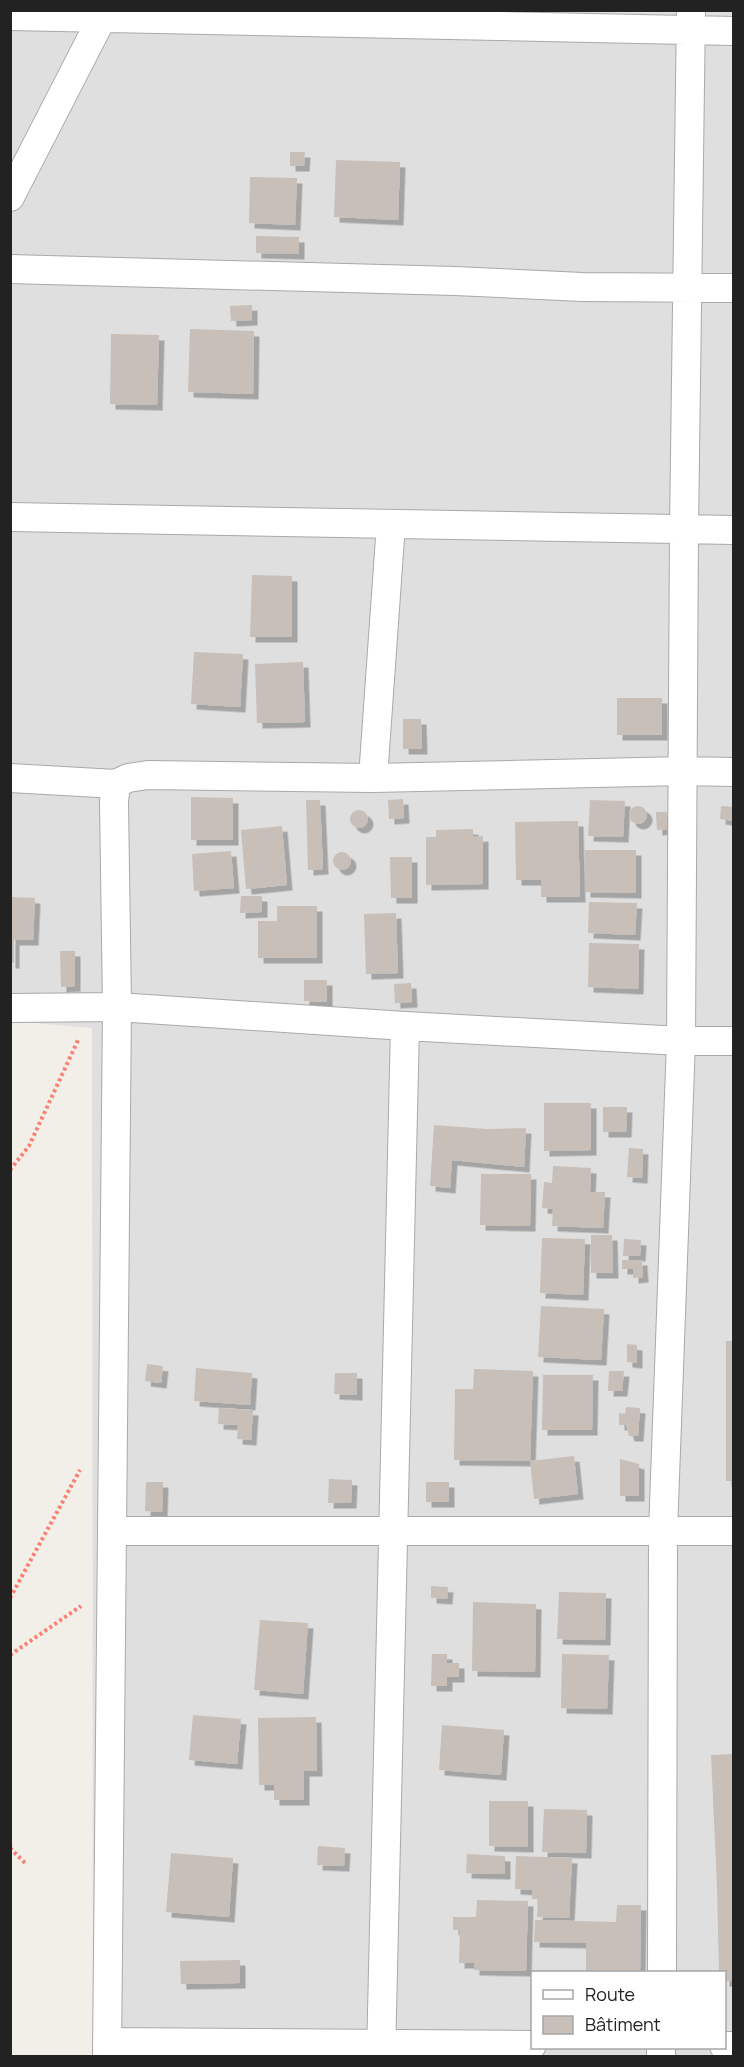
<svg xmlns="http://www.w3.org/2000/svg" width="744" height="2067" font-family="Manrope,sans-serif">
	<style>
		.residential { fill: #e0dfdf; fill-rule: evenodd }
		.building { fill: #c7bfb8; filter: url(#shadow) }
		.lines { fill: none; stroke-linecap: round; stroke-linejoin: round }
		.minor-casing { stroke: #a9a9a9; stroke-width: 30 }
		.path { stroke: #fa8072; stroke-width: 4; stroke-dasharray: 3 3; stroke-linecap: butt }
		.minor { stroke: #fff; stroke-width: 28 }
	</style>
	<defs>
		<filter id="shadow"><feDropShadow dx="5.5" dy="5.5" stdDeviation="0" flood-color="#0004"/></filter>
	</defs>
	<rect width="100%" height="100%" fill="#f2efe9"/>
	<path class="residential" d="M10,11H733V2056H93L92,1028L10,1021ZM532,1972H724V2048H532Z"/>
	<path class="building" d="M290,152H305L304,166H290Z
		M336,160L400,162L398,220L334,217Z
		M250,177L297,178L295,225L249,223Z
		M256,236L299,237V254L256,253Z
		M252,305V320L231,321L230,306Z
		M190,329L254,331L253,394L188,392Z
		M111,334L159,335L157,405L110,404Z
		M252,575L292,576V637H250Z
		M194,652L243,654L240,707L191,704Z
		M303,662L305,722L257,723L255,664Z
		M617,698H662V735H617Z
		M403,719H421L422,749H403Z
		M191,797L233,798V840H191Z
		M403,799L404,818L389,819L388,800Z
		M306,800H320L323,869L308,870Z
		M590,800L625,801L623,837L588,836Z
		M721,806L734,807V821L720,819Z
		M629 815a9 9 0 1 1 18 0a9 9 0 1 1-18 0Z
		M350 819a9 9 0 1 1 18 0a9 9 0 1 1-18 0Z
		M656,812H667V829L657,830Z
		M578,821L580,897H541V880H516L515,822Z
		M282,826L287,885L246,889L241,830Z
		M473,829V837L483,836V884L426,885V837H436V830Z
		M585,850H636V893L585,892Z
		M231,851L234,888L194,891L192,854Z
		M333 861a9 9 0 1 1 18 0a9 9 0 1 1-18 0Z
		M390,857H412V898H391Z
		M241,896H262V912L240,913Z
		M10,897L35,898L33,940H14V963H10Z
		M589,902L637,903L635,935L588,933Z
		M277,906H317V958H258V921H277Z
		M396,913L398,973L366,974L364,914Z
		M589,943L639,944L638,989L588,987Z
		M60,951H75V986L61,987Z
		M304,980H327V1002L304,1001Z
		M411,983L412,1002L395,1003L394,984Z
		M544,1103H591V1150L544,1151Z
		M603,1107H627L626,1132H603Z
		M434,1125L487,1129L526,1128L524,1167L452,1160L450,1188L430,1186Z
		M629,1148L643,1149L642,1178L627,1177Z
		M553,1166L591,1168L590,1192H605L603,1228L552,1226L553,1209L542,1208L544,1182L552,1183Z
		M481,1174H531L530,1226L480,1225Z
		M591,1235H612L613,1273H591Z
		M542,1238L585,1239L583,1295L540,1293Z
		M624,1239L641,1240L640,1256H623Z
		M622,1260H642L643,1277L633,1278V1269H622Z
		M541,1306L604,1309L601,1360L538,1357Z
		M726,1341H734V1481H726Z
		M627,1344L637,1345V1363L627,1362Z
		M147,1364L163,1366L161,1383L145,1381Z
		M196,1368L252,1373L250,1405L194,1401Z
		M474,1369L533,1371L530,1461L454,1460L455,1389H473Z
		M609,1371H624L622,1391H608Z
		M335,1373H357V1395L334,1394Z
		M543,1375H593L592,1430H542Z
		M626,1407L640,1408L638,1436H629L626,1425H619V1413L625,1414Z
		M219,1408L253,1410L251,1440L237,1439L238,1425L218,1424Z
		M574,1456L578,1494L534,1499L530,1461Z
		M620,1459L639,1464V1496H620Z
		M329,1479L352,1480L351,1503H328Z
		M146,1482H163L162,1512L145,1511Z
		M426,1482H449V1502H426Z
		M431,1586L448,1587L447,1599L431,1598Z
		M559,1592L606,1593L605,1640L557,1639Z
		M473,1602L536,1604L535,1672L472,1671Z
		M260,1620L308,1623L303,1694L254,1690Z
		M432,1654H447V1663H459V1677H447V1686H431Z
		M562,1654L609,1655L607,1709L561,1708Z
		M193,1715L241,1719L237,1764L189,1760Z
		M316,1717L317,1771H304V1800H274V1785H259L258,1718Z
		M442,1725L504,1730L501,1775L439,1770Z
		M734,1754V1981H724V1972H719L717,1887L711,1755Z
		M489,1801H528V1847L489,1846Z
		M544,1809L587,1810L586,1853L542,1852Z
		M318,1846L345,1848L344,1866L317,1865Z
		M171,1853L233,1858L229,1917L166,1912Z
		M467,1854L505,1856V1874L466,1873Z
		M516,1856L572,1858L569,1918L537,1917L538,1899H532V1890L515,1889Z
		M477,1900L528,1901L526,1971L474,1970V1963H459L460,1930H453V1917H476Z
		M617,1905H641L640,1972H586V1943L534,1942L535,1920L616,1922Z
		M240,1960V1983L181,1984L180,1961Z"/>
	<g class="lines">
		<g class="minor-casing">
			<path id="minor" d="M10,16L734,31
				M10,197L106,10
				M10,269L455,281L582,287L734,288
				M10,517L734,530
				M10,778L116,784
				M373,778L391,524
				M10,1008L117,1007L405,1026L681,1041H734
				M112,1531H734
				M662,1972L663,1532L681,1041L684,530L691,10
				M107,2042L532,2045
				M724,2046H734
				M107,2056L117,1007L114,802L116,784L128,778L148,775L373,778L683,771L734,772
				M381,2056L405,1026
				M661,2056V2048"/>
		</g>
		<path class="path" d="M10,1170L29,1146L79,1038
			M10,1598L80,1470
			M10,1655L81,1606
			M10,1848L26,1864"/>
		<use href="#minor" class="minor"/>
	</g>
	<rect width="744" height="2067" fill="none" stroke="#222222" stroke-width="24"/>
	<rect x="531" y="1971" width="195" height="78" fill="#ffffff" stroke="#a7a7a7" stroke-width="1.5"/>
	<rect x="543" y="1990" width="30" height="9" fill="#ffffff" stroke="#a7a7a7" stroke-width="1.5"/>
	<text x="585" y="2001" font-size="18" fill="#222222">Route</text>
	<rect x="543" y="2016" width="30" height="18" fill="#c7bfb8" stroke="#a7a7a7" stroke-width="1.5"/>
	<text x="585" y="2031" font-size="18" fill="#222222">Bâtiment</text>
</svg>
